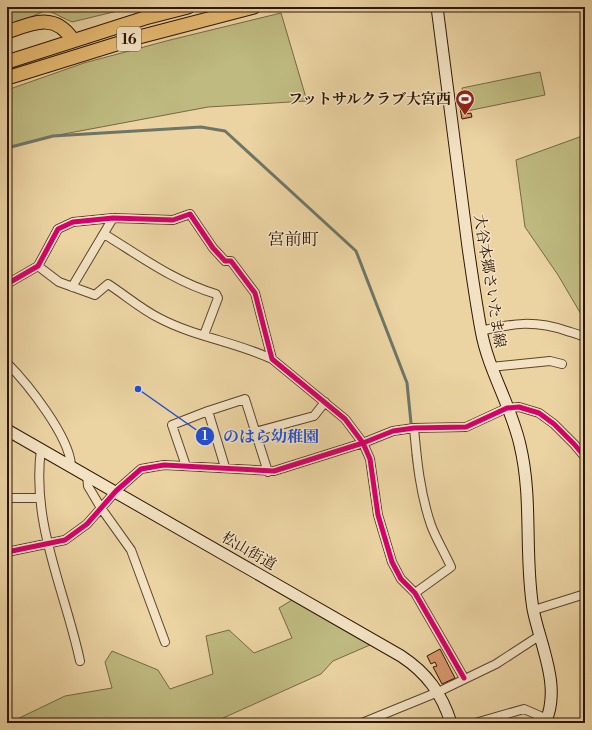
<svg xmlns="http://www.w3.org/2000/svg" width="592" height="730" font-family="'Libre Bodoni','Noto Serif JP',serif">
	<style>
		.green { fill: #beba80; stroke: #766842 }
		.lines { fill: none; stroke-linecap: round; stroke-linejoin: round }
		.stream { stroke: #6d7667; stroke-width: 3 }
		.building { fill: #d9956b; stroke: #2d1503 }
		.minor-casing { stroke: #5c442b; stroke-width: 10 }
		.secondary-casing { stroke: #2d1503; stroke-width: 13 }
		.trunk-casing { stroke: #2d1503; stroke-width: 15 }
		.minor { stroke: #f2e2c3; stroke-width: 8 }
		.secondary { stroke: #f2e2c3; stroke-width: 11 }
		.trunk { stroke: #e6ba71; stroke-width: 13 }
		.cycleway-casing { stroke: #f2e2c3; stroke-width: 8 }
		.cycleway { stroke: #d6006c; stroke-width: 5 }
		.labels { text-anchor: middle; stroke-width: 3; stroke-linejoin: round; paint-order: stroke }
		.shield { fill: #f2e2c3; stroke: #68523d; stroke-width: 1 }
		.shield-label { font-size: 14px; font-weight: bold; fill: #2d1503 }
		.poi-label { font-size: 15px; font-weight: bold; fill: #2d1503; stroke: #f2e2c3; text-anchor: end }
		.street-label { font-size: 15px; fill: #2d1503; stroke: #f2e2c3 }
		.quarter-label { font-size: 17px; fill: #2d1503; stroke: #f2e2c3 }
		.leader { fill: none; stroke: #1d4ed8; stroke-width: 1.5 }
		.callout-dot { fill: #1d4ed8; stroke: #f2e2c3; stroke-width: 1.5 }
		.mark-label { font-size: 12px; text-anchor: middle; font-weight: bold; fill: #fff }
		.callout-label { font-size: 16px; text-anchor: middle; font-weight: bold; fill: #1d4ed8; stroke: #f2e2c3; stroke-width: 3; stroke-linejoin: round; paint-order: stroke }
	</style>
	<rect width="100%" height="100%" fill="#ebd3a2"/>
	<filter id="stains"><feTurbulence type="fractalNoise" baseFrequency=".005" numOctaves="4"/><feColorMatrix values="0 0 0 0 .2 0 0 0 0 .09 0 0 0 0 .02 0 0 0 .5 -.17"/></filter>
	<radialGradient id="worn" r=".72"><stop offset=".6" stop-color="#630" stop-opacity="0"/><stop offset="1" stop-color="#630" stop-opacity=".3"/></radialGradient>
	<path class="green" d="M21,7H134L72,22L47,10L7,27V12Z
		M281,13L307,101L208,107L53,136L7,148V90L84,63L170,40Z
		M540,72L545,95L467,111L462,88Z
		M585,135V321L558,275L525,227L516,160Z
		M292,600L370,645L333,661L321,674L212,723H15L13,721L65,696L112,688L105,662L112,651L158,670L170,689L213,674L206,636L229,630L254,653L292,638L279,608Z"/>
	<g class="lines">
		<path class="stream" d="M7,148L53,136L201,127L225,131L356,251L407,383L411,423
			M413,455L416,475"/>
	</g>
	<path class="building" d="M462,96L465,114L471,113L472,117L462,119L458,97Z
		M440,649L455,678L442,684L433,667L437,666L435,662L431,664L427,656Z
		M517,718L519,723H501Z"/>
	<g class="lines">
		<g class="minor-casing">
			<path id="minor" d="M104,234C140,256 175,282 216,294L218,298L204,335
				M38,266L59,282L95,295L108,284C125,295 141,309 159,318C195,337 236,342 272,359
				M7,284L38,266L58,229L73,222L113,218L173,220L190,214L213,248L225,261H231L255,293L272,359L345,419L363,443L370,459L378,515L392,562L401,579L415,593L464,678
				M72,287L113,218
				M481,331C513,323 535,320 567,331C573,333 580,334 585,338
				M7,363C28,384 69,436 71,465
				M491,367L550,361L562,364
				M414,428C417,461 420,493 431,525C436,539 445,553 451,567L415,593
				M255,432L314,416L325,402
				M41,449C31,524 65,590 80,661
				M186,466L172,425L208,411
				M225,467L208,411L245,399L268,472
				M87,475L88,486L101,508L131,550L165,642
				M7,498H39
				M7,552L65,540L87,524L116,491L141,469L164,465L274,471L363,443L393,431L414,428L466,427L507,408L519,407L539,413L554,424L574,444L585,457
				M534,610L585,594
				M362,723L438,692L496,664L539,636
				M475,723L524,709L547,719"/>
		</g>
		<g class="secondary-casing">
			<path id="secondary" d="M437,7C447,87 457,167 468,247C472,275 476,303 481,330C488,370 511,405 520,445C533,499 524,554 533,609C540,645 562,687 545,723
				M7,430L401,656C427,673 442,694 451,723"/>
		</g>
		<g class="trunk-casing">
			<path id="trunk" d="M7,32C33,23 55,12 73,40
				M7,62L145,18L188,7
				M7,78L139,37L254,7"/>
		</g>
		<use href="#minor" class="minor"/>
		<use href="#secondary" class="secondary"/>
		<use href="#trunk" class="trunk"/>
		<g class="cycleway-casing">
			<path id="cycleway" d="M7,284L38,266L58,229L73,222L113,218L173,220L190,214L213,248L225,261H231L255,293L272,359L345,419L363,443L370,459L378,515L392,562L401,579L415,593L464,678
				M7,552L65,540L87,524L116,491L141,469L164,465L274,471L363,443L393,431L414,428L466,427L507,408L519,407L539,413L554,424L574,444L585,457"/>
		</g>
		<use href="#cycleway" class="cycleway"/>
	</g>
	<defs>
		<g id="stadium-pin" transform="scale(1)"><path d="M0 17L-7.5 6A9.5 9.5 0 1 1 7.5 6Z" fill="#8f2418" stroke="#f2e2c3"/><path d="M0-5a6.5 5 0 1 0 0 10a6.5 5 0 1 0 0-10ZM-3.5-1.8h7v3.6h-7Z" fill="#fff"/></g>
	</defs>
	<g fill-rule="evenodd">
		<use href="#stadium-pin" x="465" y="99"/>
	</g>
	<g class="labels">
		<rect class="shield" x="117" y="27" width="24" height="24" rx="3"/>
		<g class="shield-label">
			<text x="129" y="44">16</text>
		</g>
		<g class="poi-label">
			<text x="451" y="104">フットサルクラブ大宮西</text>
		</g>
		<g class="street-label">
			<text transform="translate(490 281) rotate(81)" y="5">大谷本郷さいたま線</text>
			<text transform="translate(249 551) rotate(30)" y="5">松山街道</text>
		</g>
		<g class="quarter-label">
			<text x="293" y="245">宮前町</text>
		</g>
	</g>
	<path class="leader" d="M138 389L205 436"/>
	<g class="callout-dot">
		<circle cx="138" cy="389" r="4"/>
		<circle cx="205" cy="436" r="10"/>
	</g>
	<g class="mark-label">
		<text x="205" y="440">1</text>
	</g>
	<g class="callout-label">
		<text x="271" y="442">のはら幼稚園</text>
	</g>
	<rect width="592" height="730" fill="none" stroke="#ebd3a2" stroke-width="24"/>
	<rect x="8" y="8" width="576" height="714" fill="none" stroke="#2d1503" stroke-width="2"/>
	<rect x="12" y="12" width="568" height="706" fill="none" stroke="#2d1503"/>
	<rect width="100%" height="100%" filter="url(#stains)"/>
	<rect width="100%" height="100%" fill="url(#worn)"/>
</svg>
